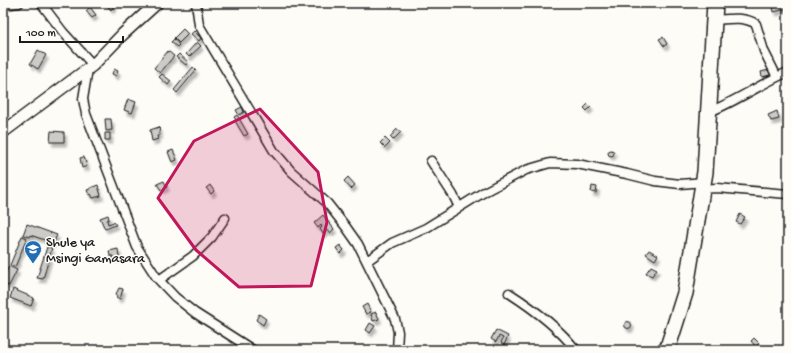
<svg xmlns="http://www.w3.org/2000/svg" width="791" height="353" font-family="'Gochi Hand',sans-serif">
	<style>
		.building { fill: #cccbc8; stroke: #1c1c1c; filter: url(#shadow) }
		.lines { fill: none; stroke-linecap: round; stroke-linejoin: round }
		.street-casing { stroke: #1c1c1c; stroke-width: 11 }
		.secondary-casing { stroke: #1c1c1c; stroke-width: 14 }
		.highway-casing { stroke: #1c1c1c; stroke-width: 18 }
		.street { stroke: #fdfcf7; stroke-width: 8 }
		.secondary { stroke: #fdfcf7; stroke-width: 11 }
		.highway { stroke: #fdfcf7; stroke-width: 15 }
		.marked { fill: #c2185b; fill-opacity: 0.2; stroke: #c2185b; stroke-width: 3; stroke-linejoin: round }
		.labels { text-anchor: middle; stroke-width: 3; stroke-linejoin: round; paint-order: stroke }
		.poi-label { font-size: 14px; fill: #1c1c1c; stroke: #fdfcf7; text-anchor: start }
	</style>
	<defs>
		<filter id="shadow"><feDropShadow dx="2.5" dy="4" stdDeviation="1" flood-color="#0004"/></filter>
	</defs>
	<rect width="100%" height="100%" fill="#fdfcf7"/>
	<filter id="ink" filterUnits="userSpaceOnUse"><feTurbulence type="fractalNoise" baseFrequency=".025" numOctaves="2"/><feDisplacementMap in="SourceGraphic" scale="8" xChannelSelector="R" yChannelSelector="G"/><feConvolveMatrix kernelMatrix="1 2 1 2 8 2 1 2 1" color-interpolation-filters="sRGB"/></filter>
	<g filter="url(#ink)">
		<path class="building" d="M111,3L115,5L111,10L108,7Z
			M786,4L788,8L774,12L773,7Z
			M90,7L96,15L92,18L86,11Z
			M183,29L188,34L179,43L174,38Z
			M194,31L201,38L199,41L191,34Z
			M663,37L667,44L664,46L659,39Z
			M174,39L179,45L177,47L171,42Z
			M197,42L201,46L189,57L186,54Z
			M38,50L46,55L38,69L30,64Z
			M168,51L174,56L160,73L154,68Z
			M179,54L188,62L186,65L176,57Z
			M193,67L196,70L177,93L174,90Z
			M114,69L118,71L116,76L112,74Z
			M772,69L774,74L762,77L761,72Z
			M162,74L171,81L168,85L159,77Z
			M128,99L136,102L132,113L124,110Z
			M588,104L591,107L587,111L584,108Z
			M242,107L244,112L239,115L236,110Z
			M777,111L779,119L771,121L768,115Z
			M237,115L248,134L244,136L235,121L236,120L234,117Z
			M105,119H111L112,130L106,131Z
			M159,127L160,131H159L160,135L157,136L158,139L152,141L150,130Z
			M397,129L401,132L393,140L390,137Z
			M51,131L64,132V142H50Z
			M105,133H110V140H105Z
			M385,138L390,143L385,148L380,143Z
			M173,150L177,160L172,162L168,152Z
			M608 153a3 3 0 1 1 6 0a3 3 0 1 1-6 0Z
			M84,157L87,166L82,168L80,158Z
			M348,177L355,185L351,189L344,181Z
			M164,181L167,187L161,190L157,184Z
			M98,185L101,196L93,198L91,194L89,195L87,190L90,189V188Z
			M210,185L214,191L211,194L206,188Z
			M592,186L597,187L596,193L591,192Z
			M740,214L745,217L740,224L736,222Z
			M108,215L109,219L107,220L108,224L114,222L116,225L105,229L100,218Z
			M323,215L334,229L330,233L328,230L323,234L320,229L322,227L321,225L318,228L314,223Z
			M27,224L57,235L53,244L47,242L48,241L30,235V237L23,235Z
			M22,236L27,238L15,267L10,265Z
			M340,245L344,250L340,254L336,248Z
			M47,247L52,248L43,279L37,278Z
			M118,249L119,258L113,259V256H110L109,251Z
			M649,250L658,255L655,260L646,254Z
			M9,266L17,270L9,286L3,283V278Z
			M651,266L657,269L652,276L646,273Z
			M119,288L123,289L120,299L116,297L117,295L116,294Z
			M13,289L34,298L31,306L10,298Z
			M367,304L371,312L366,314L362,307Z
			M376,312L379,319L373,321L371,314Z
			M259,314L266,319L263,325L256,320Z
			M624.5 325a3.5 3.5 0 1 1 7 0a3.5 3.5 0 1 1-7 0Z
			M370,323L375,326L370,333L366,330Z
			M496,330L508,336L504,345L501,343L503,338L499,336L496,342L491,339Z
			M754,338L759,343L756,347L751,341Z"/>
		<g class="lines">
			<g class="street-casing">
				<path id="street" d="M41,3L63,32L93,65
					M196,3L199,25L274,151L291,171L327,203L346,227L358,244L395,319L398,332L397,350
					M3,5L19,3
					M714,20C728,19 744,16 756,24L764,51L777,77
					M88,69L83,99L86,114L137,247L157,278L175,297L195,313L253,350
					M709,112C737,101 760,84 788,72
					M431,161L453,195L459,207
					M702,189L717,188L788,194
					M367,261L392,243L426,228L484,192L526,170L550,163L577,164L627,174L655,181L680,184L704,182
					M159,280L193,256L212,237L225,218
					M509,293C534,309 558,327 576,350"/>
			</g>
			<g class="secondary-casing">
				<path id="secondary" d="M3,132L93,65L123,34L157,3"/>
			</g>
			<g class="highway-casing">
				<path id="highway" d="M667,350L685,293L705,172L715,3"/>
			</g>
			<use href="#street" class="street"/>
			<use href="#secondary" class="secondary"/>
			<use href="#highway" class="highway"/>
		</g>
	</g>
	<path class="marked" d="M260,109L318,172L327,222L311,286L239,287L196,250L158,198L194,141Z"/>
	<defs>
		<g id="school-pin" transform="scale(0.9)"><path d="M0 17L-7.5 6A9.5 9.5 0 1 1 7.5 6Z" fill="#1f6fb2" stroke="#fdfcf7"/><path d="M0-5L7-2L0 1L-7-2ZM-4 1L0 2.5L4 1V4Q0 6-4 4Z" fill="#fff"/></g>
	</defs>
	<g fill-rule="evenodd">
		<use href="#school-pin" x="33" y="249"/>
	</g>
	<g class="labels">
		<g class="poi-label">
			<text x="46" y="246">Shule ya<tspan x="46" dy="16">Msingi Gamasara</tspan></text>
		</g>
	</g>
	<rect width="791" height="353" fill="none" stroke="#fdfcf7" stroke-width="16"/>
	<rect x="8" y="8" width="775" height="337" fill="none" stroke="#1c1c1c" stroke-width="1.5" filter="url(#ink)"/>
	<path d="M20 36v6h103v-6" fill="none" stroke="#1c1c1c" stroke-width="2"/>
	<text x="26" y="36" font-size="12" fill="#1c1c1c" stroke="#fdfcf7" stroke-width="3" paint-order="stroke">100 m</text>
</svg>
